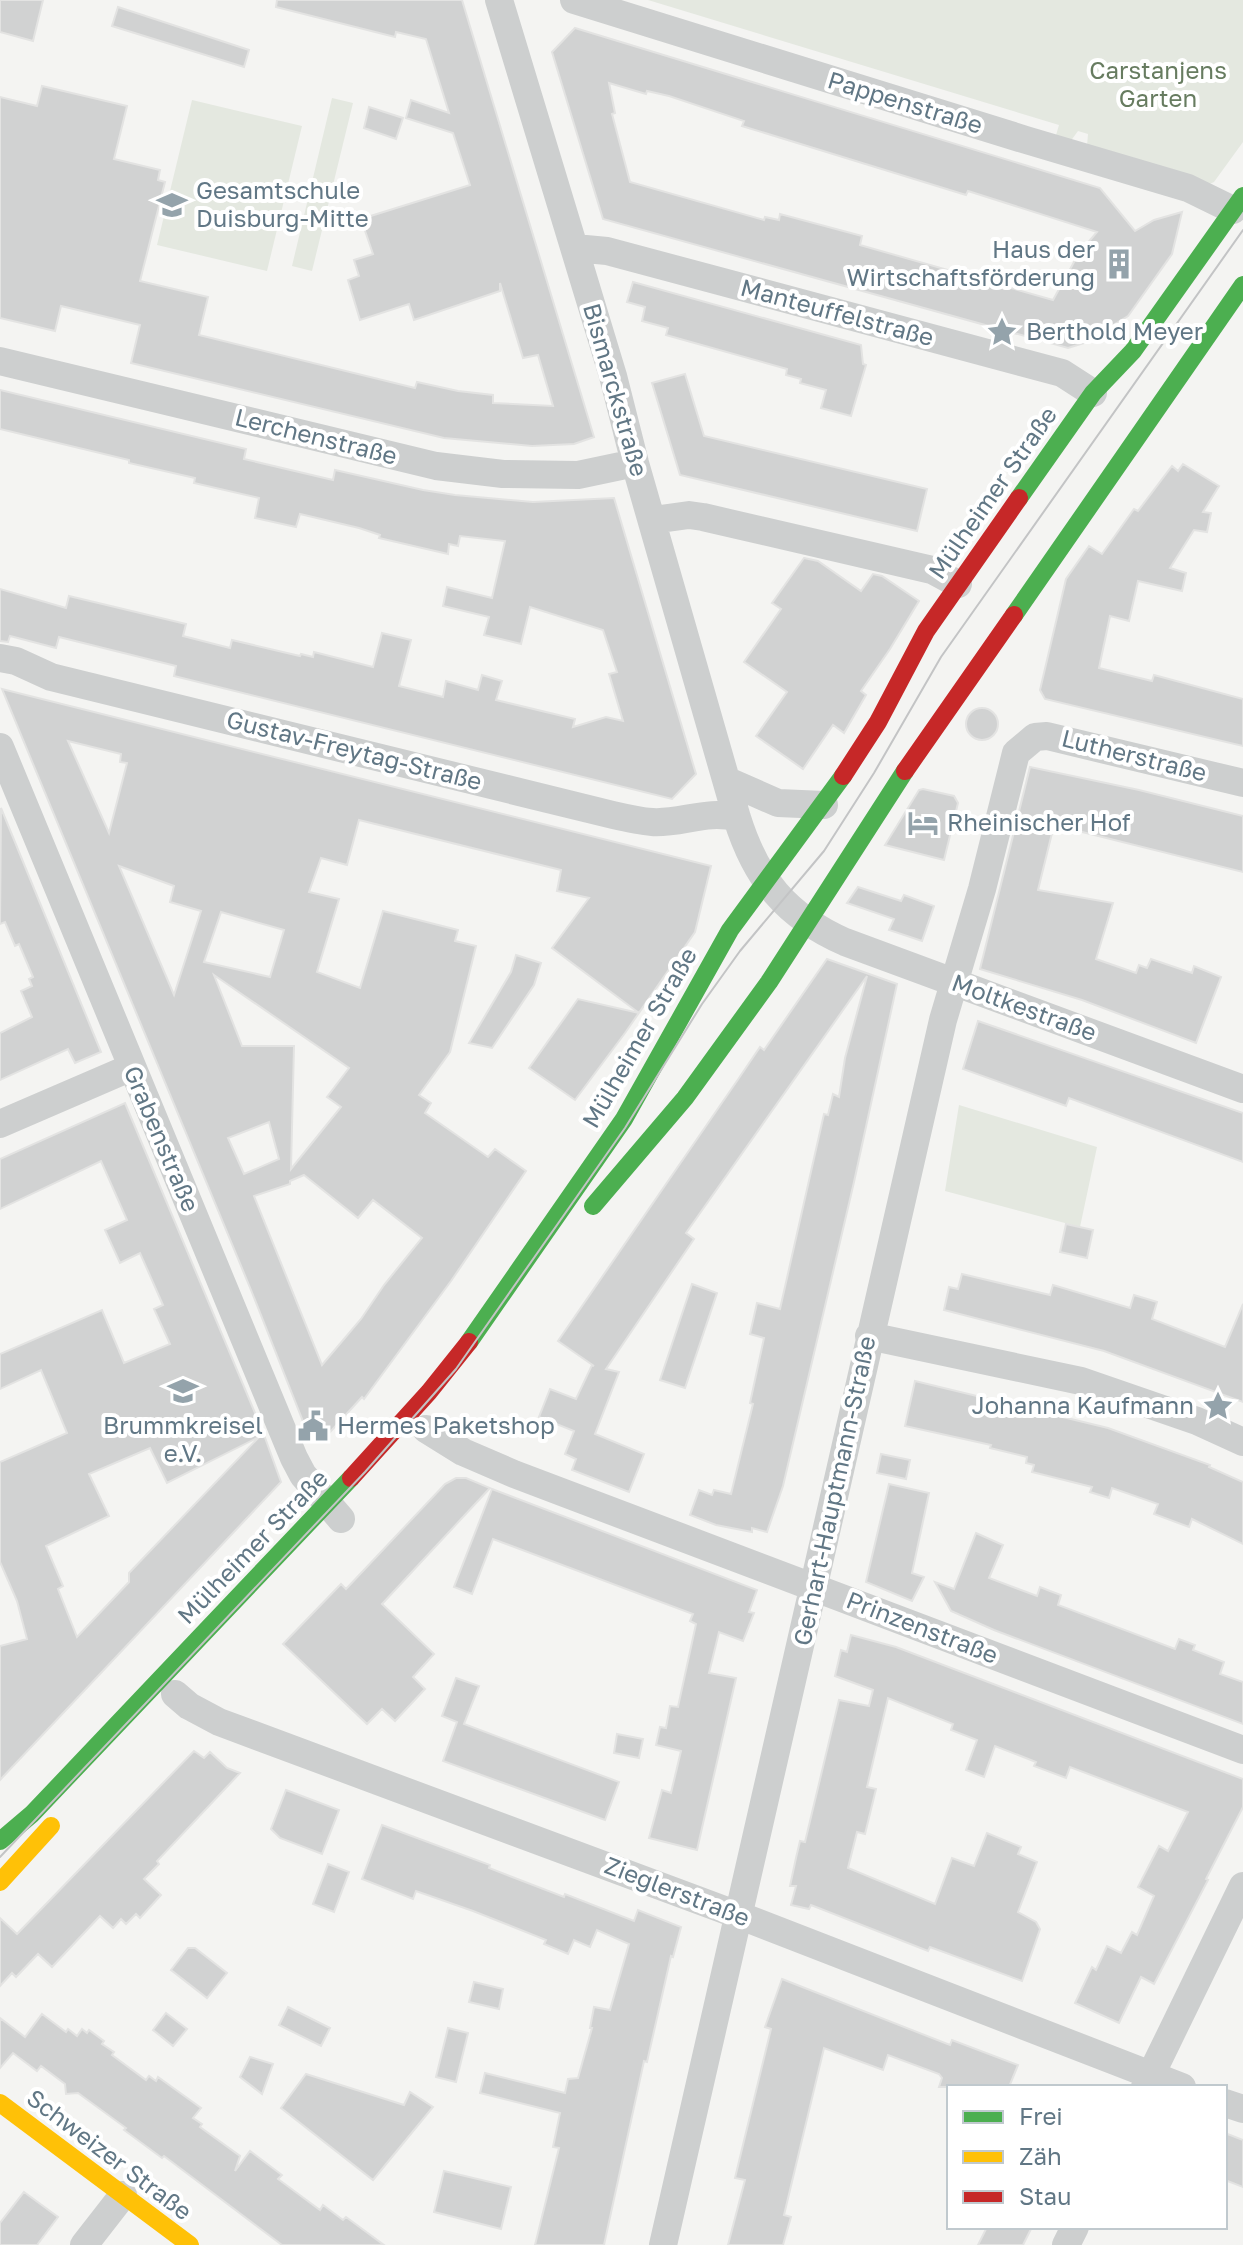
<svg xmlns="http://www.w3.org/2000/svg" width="1243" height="2245" font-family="'Golos Text',sans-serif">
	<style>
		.green { fill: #e4e8e0 }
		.building { fill: #d1d2d2; stroke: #e3e3e2; stroke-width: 2; fill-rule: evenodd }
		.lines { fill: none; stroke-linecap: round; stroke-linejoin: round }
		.street { stroke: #cdcfcf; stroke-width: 28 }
		.fast { stroke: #4caf50; stroke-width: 18 }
		.slow { stroke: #ffc107; stroke-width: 18 }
		.jam { stroke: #c62828; stroke-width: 18 }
		.tram { stroke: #c3c4c5; stroke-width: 2 }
		.labels { text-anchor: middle; stroke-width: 8; stroke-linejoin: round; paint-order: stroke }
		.park-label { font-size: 24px; fill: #677c60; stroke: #fff }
		.street-label { font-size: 24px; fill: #617785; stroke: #fff }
		.poi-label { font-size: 24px; fill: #617785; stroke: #fff; text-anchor: start }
	</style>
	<rect width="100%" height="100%" fill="#f4f4f2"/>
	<path class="green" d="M648,0H1243V142L1214,182L1205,186L1087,146L1088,134L1078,131L1070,142H1054L1059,125Z
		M332,98L353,103L312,271L292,266Z
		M192,100L302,126L267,271L157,245Z
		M959,1105L1097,1147L1080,1227L945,1191Z"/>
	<path class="building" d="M0,0H43L33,41L0,32Z
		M277,0H462L594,437L574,444L532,446L444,438L131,363L140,325L61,306L55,331L0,318V97L37,106L42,86L127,106L114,159L160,170L158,180L165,182L140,281L208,297L199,335L415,388L417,382L458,391L493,395V403L553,406L538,355L523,358L500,283V291L414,320L409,304L360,320L348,280L359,276L354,260L373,254L361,219L470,185L453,133L406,118L411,100L449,113L426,39L396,32L395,37L276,7Z
		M118,7L249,50L244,67L112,26Z
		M575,28L1100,188L1135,231L1154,220L1182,212L1172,254L1128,316L1084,343L1068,348L603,219L552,52ZM609,83L646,94L647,91L669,96L744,121L742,126L966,195L968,191L1097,232L1079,253L1053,300L860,245L862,236L780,214L779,220L765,217L764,220L630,182L612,114L615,113Z
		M369,107L403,118L396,139L364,128Z
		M633,282L861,345L863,364L866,365L851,416L821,408L826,390L800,383L801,379L786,375L787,369L666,335L668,328L642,321L645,307L627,302Z
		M685,374L704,436L927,489L917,531L680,475L652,383Z
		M0,390L246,449L244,459L333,480L335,470L423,490L455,495L533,502L614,498L696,774L672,799L174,676L176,666L59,637L56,648L10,636L8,642L0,641V589L66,608L69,596L186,624L183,636L230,648L232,640L300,656L301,654L313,657L314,652L373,667L382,633L411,640L399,686L443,697L446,681L478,690L482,675L502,681L496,700L575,719L573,727L606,717L623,721L609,674L617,672L603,630L530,607L521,644L484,635L489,617L443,606L447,587L492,598L505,541L460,536L458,546L449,544L448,554L379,538L380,535L359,528L300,514L296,527L255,518L259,498L194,483L195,478L129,463V460L0,429Z
		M1183,464L1219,486L1203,512L1211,513L1207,532L1194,530L1170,568L1186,573L1182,591L1138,581L1129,621L1110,616L1099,668L1152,681L1154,675L1243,699V746L1045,699L1040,690L1066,579L1089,546L1102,554L1134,509L1138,511L1172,466L1178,471Z
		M804,558L818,561L861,591L873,574L882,576L919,601L890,649L861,691L866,695L844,733L833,725L803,769L756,736L787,692L744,662L781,609L772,603Z
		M2,689L711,866L695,932L625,1033L575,1100L529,1068L578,999L639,1013L552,948L589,898L557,891L561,870L359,820L347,865L321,858L309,892L339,899L317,972L360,988L383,911L458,930L455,941L476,946L450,1052L419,1095L431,1103L425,1113L488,1157L495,1149L526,1171L451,1281L364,1399L362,1397L322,1441L315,1436L310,1439L251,1290ZM68,741L121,754L120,762L127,763L109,833ZM119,866L174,886L170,902L201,911L174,995ZM221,912L284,930L270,977L204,962ZM214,975L349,1068L327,1097L341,1107L291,1169L294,1046H242ZM269,1122L279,1159L244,1174L228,1138ZM304,1175L358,1218L373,1200L422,1238L384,1285L361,1319L322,1365L254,1196L290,1184V1181Z
		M966 724a16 16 0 1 1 32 0a16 16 0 1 1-32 0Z
		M1030,767L1139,790L1243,816V872L1054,825L1038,890L1113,903L1096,959L1136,973L1139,965L1147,968L1151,959L1192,973L1194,966L1221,977L1196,1043L1082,1000L980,969Z
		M923,789L954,796L958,803L944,860L885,845L919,790Z
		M1,808L101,1052L75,1063L68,1049L0,1080V1033L32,1017L21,991L32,986L29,979L33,977L19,944L15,946L5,922L0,924Z
		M858,887L901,901L904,895L934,906L922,941L889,930L894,919L847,903Z
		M516,955L541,963L534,985L492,1048L469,1043L511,972Z
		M827,959L897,984L854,1182L783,1486L767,1532L752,1528V1532L716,1525L690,1515L699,1490L712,1495L714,1490L731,1494L753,1404L750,1403L764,1338L750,1334L757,1303L780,1309L824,1114L828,1115L833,1094L839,1097L845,1058L867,976L686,1233L694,1239L606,1369L619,1372L595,1434L644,1454L629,1492L572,1470L576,1459L565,1454L574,1431L539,1417L550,1389L576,1399L592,1365L594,1366L558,1341L739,1078L760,1047L764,1050Z
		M978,1021L1243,1113V1162L1069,1098L1066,1106L963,1069Z
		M125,1103L263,1432L281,1482L0,1780V1646L27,1639L17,1601L0,1562V1462L67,1433L41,1370L0,1389V1354L102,1310L124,1363L170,1344L154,1309L163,1305L140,1253L120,1263L105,1230L127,1220L101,1161L0,1209V1159ZM259,1437L129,1573V1582L77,1637L58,1589L63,1586L46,1546L109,1516L89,1474L150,1448L167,1483Z
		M1066,1224L1093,1230L1087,1258L1060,1252Z
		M962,1274L1050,1295L1053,1285L1130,1308L1134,1295L1157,1302L1152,1319L1225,1347L1243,1304V1402L1104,1351L944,1310L949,1287L958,1289Z
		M692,1284L717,1293L685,1388L660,1380Z
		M915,1381L1108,1428L1210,1465L1209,1467L1243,1482V1544L1192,1519L1189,1527L1154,1514L1158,1504L1112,1488L1109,1498L1090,1492L1092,1487L1032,1472L1034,1465L1026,1463L1027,1457L990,1448L991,1445L905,1426Z
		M881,1454L910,1460L906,1479L877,1473Z
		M456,1478H466L490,1488L382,1604L434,1654L413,1677L425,1689L395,1721L382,1709L367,1724L283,1644L341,1584L346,1589L445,1484Z
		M889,1484L929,1493L912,1573L924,1577L912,1601L866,1582Z
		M492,1489L757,1590L749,1612L754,1613L743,1641L719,1632L709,1673L736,1678L697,1850L649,1838L662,1790L671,1793L681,1751L656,1745L660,1727L666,1728L670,1706L678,1707L696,1624L690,1621L693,1614L493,1539L472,1594L454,1587Z
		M976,1533L1003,1545L989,1578L1037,1596L1040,1587L1050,1591L1061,1595L1058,1605L1175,1649L1179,1639L1195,1645L1193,1650L1224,1662L1220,1674L1243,1682V1724L994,1630L951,1611L935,1582L954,1589Z
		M851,1635L896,1647L1243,1779V1807L1206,1879L1208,1880L1154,1984L1141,1977L1119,2023L1075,2003L1092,1967L1096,1970L1107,1946L1121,1953L1132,1932L1137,1935L1154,1896L1138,1887L1159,1846L1168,1851L1188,1812L1070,1767L1066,1778L1034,1766L1036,1762L995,1746L984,1777L966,1770L977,1740L951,1730L953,1724L888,1698L867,1787L876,1789L865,1834L857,1832L848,1868L935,1904L952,1858L974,1866L987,1833L1021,1847L1018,1854L1037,1862L1018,1912L1036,1922L1040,1929L1022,1981L930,1947L928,1951L811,1905L809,1909L791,1905L796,1886H790L796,1858L800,1841L805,1842L839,1700L869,1706L873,1690L835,1676L841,1650L847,1652Z
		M456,1678L479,1686L464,1724L619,1782L605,1820L443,1761L457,1722L442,1716Z
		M617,1734L643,1739L639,1758L614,1753Z
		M194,1751L204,1758L210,1752L227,1768L240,1773L157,1861L159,1864L144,1879L161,1895L140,1918L136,1914L126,1924L121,1919L113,1928L100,1916L52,1967L38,1954L16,1977L12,1973L0,1986V1918L17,1934Z
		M286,1790L339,1810L322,1854L280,1838L271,1829Z
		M382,1825L490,1865L489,1868L564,1897L565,1894L634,1921L638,1910L681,1927L673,1957L671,1956L647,2062L644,2061L604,2245H535L559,2148L553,2147L560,2113L480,2093L485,2073L565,2093L568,2079L578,2078L592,2028H590L594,2007L610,2010L629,1944L597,1930L590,1947L574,1940L568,1954L544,1944L546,1940L473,1911L416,1891L413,1899L362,1879Z
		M328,1864L349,1872L334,1912L313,1904Z
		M188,1948H195L227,1973L207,1998L171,1970Z
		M782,1979L950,2045L952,2040L1018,2065L1009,2087H939L942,2078L939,2074L888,2055L883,2070L824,2048L784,2215L791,2217L783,2245H728L745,2180L735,2178L771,2029L765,2027Z
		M474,1982L503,1989L499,2009L469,2002Z
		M288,2007L330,2028L321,2046L279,2025Z
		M166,2013L187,2029L173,2046L153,2030Z
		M42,2014L66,2032L68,2029L77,2036L82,2029L87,2033L89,2030L104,2041L102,2044L114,2052L112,2055L146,2080L149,2076L156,2081L158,2077L201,2108L193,2118L202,2124L200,2127L240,2156L235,2171L250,2151L282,2175L278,2179L320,2210L323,2205L343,2220L346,2217L384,2245H282L164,2156L162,2158L124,2130L126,2128L78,2093L66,2094L65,2084L41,2066L37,2071L13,2053L0,2068V2018L25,2037Z
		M448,2028L468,2033L456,2082L436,2077Z
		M250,2057L273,2064L262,2094L240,2077Z
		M306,2074L404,2105L410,2092L433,2107L373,2180L281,2108Z
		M1225,2133L1243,2140V2187L1225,2180Z
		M444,2171L511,2187L501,2229L434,2212Z
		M24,2192L58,2217L37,2245H0V2223Z
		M987,2227H1032L1023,2245H978Z"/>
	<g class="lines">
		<path class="street" d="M499,0L613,376L635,463L737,818C756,879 786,916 845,942L1243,1089
			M574,0L1026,140L1188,188L1233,210
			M575,248L607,251L1062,373L1093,393
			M0,361L436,466L503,474L578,475L635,463
			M653,520L689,515L703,517L932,570L958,584
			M0,658L16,661L51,677L613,815C626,818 639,821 652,822C681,824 708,809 737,818
			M0,747L294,1458L303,1475L341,1519
			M728,781L778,803L824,805
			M0,1124L132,1067
			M869,1336L1081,1381L1197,1421L1243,1442
			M426,1429L463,1452L514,1474L1243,1750
			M175,1694L189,1706L219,1722L738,1915L1182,2087
			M1145,2087L1243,1886
			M1225,2103L1243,2109
			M84,2245L123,2195
			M663,2245L943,1020L982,889L1016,753L1035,737L1047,736L1243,783
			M1066,2245L1075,2227"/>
		<path class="fast" d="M1019,498L1093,393L1133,351L1243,196
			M1014,615L1243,285
			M593,1206L685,1098L769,982L905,771
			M469,1342L624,1119L730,930L843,776
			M0,1841L32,1814L351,1478"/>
		<path class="slow" d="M0,1882L51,1826
			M0,2103L190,2245"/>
		<path class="jam" d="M905,771L1014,615
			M843,776L878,722L926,631L1019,498
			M351,1478L429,1392L469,1342"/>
		<path class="tram" d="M0,1857L365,1472L456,1369L625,1128L702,1004L740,951L824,851L874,773L941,657L1243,230"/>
	</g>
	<defs>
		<g id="school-bare" transform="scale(2.4)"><path d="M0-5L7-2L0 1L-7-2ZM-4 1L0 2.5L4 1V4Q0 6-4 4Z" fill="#94a3ab" stroke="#fff" stroke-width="2.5" paint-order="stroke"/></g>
		<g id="building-bare" transform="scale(2.4)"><path d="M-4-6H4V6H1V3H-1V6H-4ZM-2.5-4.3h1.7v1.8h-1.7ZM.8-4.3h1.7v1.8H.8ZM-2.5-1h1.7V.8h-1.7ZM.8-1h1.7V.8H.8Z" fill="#94a3ab" stroke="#fff" stroke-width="2.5" paint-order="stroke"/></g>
		<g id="sight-bare" transform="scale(2.4)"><path d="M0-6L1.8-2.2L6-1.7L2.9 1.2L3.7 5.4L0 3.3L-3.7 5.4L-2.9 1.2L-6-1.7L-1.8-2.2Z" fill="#94a3ab" stroke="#fff" stroke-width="2.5" paint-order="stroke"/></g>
		<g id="hotel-bare" transform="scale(2.4)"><path d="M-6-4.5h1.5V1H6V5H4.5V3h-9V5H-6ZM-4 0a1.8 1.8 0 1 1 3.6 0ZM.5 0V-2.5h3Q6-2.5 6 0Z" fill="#94a3ab" stroke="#fff" stroke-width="2.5" paint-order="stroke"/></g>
		<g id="civic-bare" transform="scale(2.4)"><path d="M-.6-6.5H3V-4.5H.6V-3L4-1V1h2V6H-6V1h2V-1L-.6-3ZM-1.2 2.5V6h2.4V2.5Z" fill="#94a3ab" stroke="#fff" stroke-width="2.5" paint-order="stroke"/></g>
	</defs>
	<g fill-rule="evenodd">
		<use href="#school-bare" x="172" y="205"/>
		<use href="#building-bare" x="1119" y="264"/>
		<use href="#sight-bare" x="1002" y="332"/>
		<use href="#hotel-bare" x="923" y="823"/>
		<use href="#school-bare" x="183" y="1391"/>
		<use href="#sight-bare" x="1218" y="1406"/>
		<use href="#civic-bare" x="313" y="1426"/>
	</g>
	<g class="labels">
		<g class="park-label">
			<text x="1158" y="79">Carstanjens<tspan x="1158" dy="28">Garten</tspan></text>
		</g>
		<g class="street-label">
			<text transform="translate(905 103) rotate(17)" y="8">Pappenstraße</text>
			<text transform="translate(837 313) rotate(15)" y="8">Manteuffelstraße</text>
			<text transform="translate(615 390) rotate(74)" y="8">Bismarckstraße</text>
			<text transform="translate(316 437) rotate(14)" y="8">Lerchenstraße</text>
			<text transform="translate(993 493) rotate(-55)" y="8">Mülheimer Straße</text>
			<text transform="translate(354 751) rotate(14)" y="8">Gustav-Freytag-Straße</text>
			<text transform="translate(1134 756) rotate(14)" y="8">Lutherstraße</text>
			<text transform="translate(1024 1008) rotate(20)" y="8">Moltkestraße</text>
			<text transform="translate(640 1038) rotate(-60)" y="8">Mülheimer Straße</text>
			<text transform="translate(161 1139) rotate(67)" y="8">Grabenstraße</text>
			<text transform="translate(835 1491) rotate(-78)" y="8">Gerhart-Hauptmann-Straße</text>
			<text transform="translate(253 1547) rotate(-46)" y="8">Mülheimer Straße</text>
			<text transform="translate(922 1628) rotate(21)" y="8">Prinzenstraße</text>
			<text transform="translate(677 1892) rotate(21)" y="8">Zieglerstraße</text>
			<text transform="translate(109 2155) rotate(37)" y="8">Schweizer Straße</text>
		</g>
		<g class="poi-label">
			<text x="196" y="199">Gesamtschule<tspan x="196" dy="28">Duisburg-Mitte</tspan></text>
			<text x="1095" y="258" text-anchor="end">Haus der<tspan x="1095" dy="28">Wirtschaftsförderung</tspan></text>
			<text x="1026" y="340">Berthold Meyer</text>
			<text x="947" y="831">Rheinischer Hof</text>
			<text x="1194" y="1414" text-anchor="end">Johanna Kaufmann</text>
			<text x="183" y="1434" text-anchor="middle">Brummkreisel<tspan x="183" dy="28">e.V.</tspan></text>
			<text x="337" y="1434">Hermes Paketshop</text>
		</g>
	</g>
	<rect x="947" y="2085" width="280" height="144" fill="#ffffff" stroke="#c0c9ce" stroke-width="2"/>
	<rect x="963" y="2111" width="40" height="12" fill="#4caf50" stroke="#c0c9ce" stroke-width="2"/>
	<text x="1019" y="2125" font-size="24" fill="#617785">Frei</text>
	<rect x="963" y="2151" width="40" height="12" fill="#ffc107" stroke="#c0c9ce" stroke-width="2"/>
	<text x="1019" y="2165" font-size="24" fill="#617785">Zäh</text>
	<rect x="963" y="2191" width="40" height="12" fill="#c62828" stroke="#c0c9ce" stroke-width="2"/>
	<text x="1019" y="2205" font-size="24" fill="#617785">Stau</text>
</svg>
